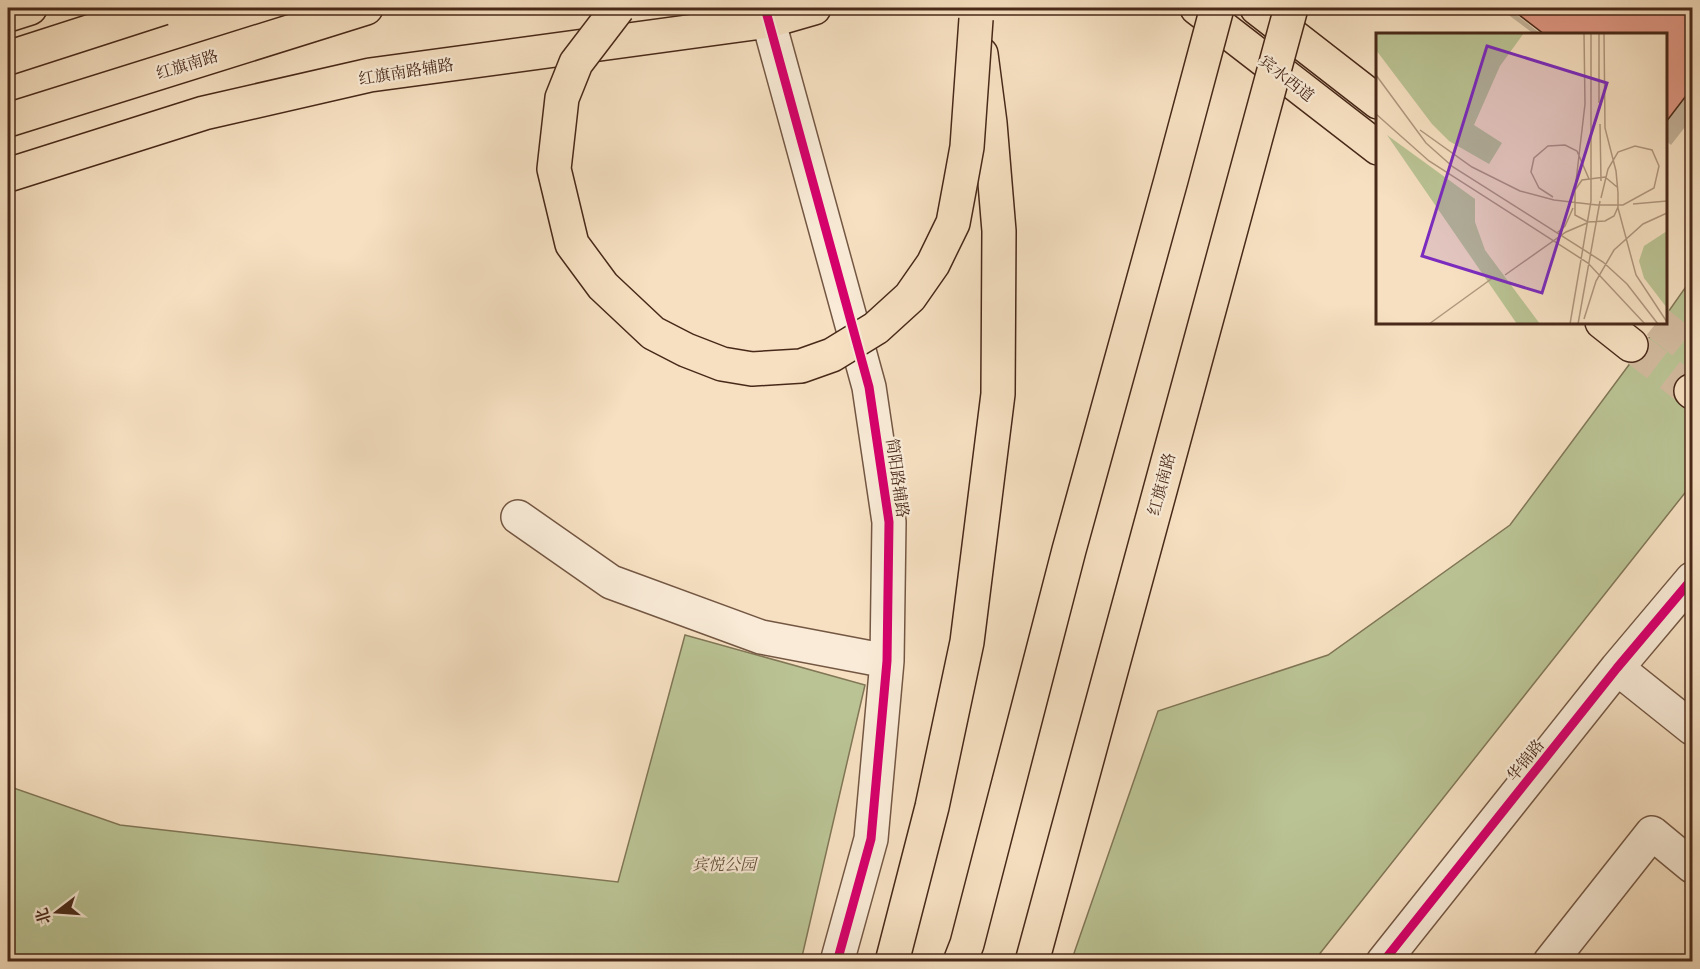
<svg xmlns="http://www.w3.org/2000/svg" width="1700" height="969" font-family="'IM FELL French Canon','Noto Serif SC',serif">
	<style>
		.green { fill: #bac394; stroke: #817656; stroke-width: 1.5 }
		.shadow { fill: #0003 }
		.building { fill: #e09884; stroke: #482919; stroke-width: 1.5 }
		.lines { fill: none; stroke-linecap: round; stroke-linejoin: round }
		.major-tunnel { stroke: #d3bb9f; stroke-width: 33; stroke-dasharray: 33 16; stroke-linecap: butt }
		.minor-casing { stroke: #745743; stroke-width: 36 }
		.major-casing { stroke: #482919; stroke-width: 36 }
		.minor { stroke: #f9ebd7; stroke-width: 33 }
		.major { stroke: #f6e0c1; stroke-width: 33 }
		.major-bridge-casing { stroke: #482919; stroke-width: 36; stroke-linecap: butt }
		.highway-bridge-casing { stroke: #482919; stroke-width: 36; stroke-linecap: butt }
		.major-bridge { stroke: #f6e0c1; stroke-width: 33 }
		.highway-bridge { stroke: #f6e0c1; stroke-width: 33 }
		.cycleway-casing { stroke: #f9ebd7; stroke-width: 13 }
		.cycleway { stroke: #d6006c; stroke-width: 9 }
		.labels { text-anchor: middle; stroke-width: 4.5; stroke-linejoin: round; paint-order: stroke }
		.street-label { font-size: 16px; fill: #482919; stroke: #f9ebd7 }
		.park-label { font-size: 16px; font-style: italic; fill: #645038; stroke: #f9ebd7 }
		.inset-road { fill: none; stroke: #b0977e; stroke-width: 1.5 }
		.view { fill: #7b2cbf; fill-opacity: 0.15; stroke: #7b2cbf; stroke-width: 3 }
		.inset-edge { fill: none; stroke: #482919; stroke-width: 3 }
	</style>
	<rect width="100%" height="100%" fill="#f6e0c1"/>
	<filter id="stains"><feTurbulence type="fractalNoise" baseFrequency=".00333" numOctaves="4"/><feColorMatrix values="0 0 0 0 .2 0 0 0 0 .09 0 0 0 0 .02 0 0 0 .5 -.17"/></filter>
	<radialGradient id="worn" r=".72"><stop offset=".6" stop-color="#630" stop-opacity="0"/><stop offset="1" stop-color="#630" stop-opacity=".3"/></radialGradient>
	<path class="green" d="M1692,278V484L1314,961L1071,962L1158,711L1328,655L1510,525L1660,323L1666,322V315Z
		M685,635L865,685L801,961H8V786L120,825L618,882Z"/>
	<path class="shadow" d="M1504,8H1508L1541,34H1534L1506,13Z
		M1513,8H1692V118L1671,145L1666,141V134L1667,132L1666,131V34H1546Z"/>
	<path class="building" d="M1510,8H1692V88L1666,122V34H1544Z"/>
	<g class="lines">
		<path class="major-tunnel" d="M1657,322L1692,350
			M1631,345L1691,391"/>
		<g class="minor-casing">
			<path id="minor" d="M765,8L869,387L889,522L887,661L871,839L837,962
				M518,517L611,582L761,637L887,661
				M1617,668L1692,728
				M1383,962L1617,668L1692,579
				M1550,962L1652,833L1692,866"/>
		</g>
		<g class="major-casing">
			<path id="major" d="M1197,8L1378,148
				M1257,8L1378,102
				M8,15L30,8
				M8,120L366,8
				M8,175L204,113L370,75L769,21L814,8
				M1602,322L1631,345
				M1691,391L1692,392
				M892,962L932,807L967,642L998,394L999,231L990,123L981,54"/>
		</g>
		<use href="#minor" class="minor"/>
		<use href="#major" class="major"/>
		<g class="major-bridge-casing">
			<path id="major-bridge" d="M618,8L576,63L562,98L554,169L572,244L603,286L653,333L686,350L722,364L752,369L801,366L832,355L876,328L910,297L933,264L953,223L961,180L967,147L976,19
				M8,58L163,8"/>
		</g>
		<g class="highway-bridge-casing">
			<path id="highway-bridge" d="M960,962L967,944L1069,550L1171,180L1217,8
				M1032,962L1291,8"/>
		</g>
		<use href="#major-bridge" class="major-bridge"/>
		<use href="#highway-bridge" class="highway-bridge"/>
		<g class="cycleway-casing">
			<path id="cycleway" d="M765,8L869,387L889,522L887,661L871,839L837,962
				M1383,962L1617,668L1692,579"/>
		</g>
		<use href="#cycleway" class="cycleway"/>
	</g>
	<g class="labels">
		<g class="street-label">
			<text transform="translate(187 64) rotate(-17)" y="6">红旗南路</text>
			<text transform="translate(406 71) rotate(-9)" y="6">红旗南路辅路</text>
			<text transform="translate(1287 78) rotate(38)" y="6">宾水西道</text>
			<text transform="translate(898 478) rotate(82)" y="6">简阳路辅路</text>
			<text transform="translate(1161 484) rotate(-75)" y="6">红旗南路</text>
			<text transform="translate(1525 760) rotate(-51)" y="6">华锦路</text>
		</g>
		<g class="park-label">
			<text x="724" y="870">宾悦公园</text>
		</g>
	</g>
	<g transform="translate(1376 33)">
		<rect width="291" height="291" fill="#f6e0c1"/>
		<path d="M0,0H148L124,33L98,92L126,110L113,131L73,108L56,91L0,17ZM11,102L99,166V189L109,217L164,291H141ZM291,198V275L268,245L263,228L268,213Z" fill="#bac394"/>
		<path class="inset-road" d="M223,0V70M228,0L229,95L240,138L242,160V174L238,183L229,188L212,189L199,182V157L206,147L229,144L241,154M0,42L50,110L77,134L227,229L251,251L282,291M0,81L53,128L212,230L269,291M224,91L225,148M44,97L96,134L144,158L178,167L221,172H247L278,155L283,133L276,117L259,113L242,119L232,136L225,165M199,157L209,71L208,0M177,164L163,155L155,139L158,125L172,113L189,112L201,118L213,146M257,171L291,168M242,175L260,242L291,289M181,200L189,193L197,175M129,242L190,199L211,190M208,286L220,248L238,217L267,191L291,180M53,291L118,244M194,291L215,168V0M202,291L224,168"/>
		<path class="view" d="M111,13L231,50L166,260L46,223Z"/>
		<rect width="291" height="291" class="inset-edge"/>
	</g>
	<rect width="1700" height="969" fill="none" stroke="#f6e0c1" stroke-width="30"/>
	<rect x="9" y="9" width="1682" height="951" fill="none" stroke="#482919" stroke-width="3"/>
	<rect x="15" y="15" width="1670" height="939" fill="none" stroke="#482919" stroke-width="1.5"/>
	<g transform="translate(57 912) rotate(253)" stroke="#f9ebd7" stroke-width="4.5" paint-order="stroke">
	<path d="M0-4.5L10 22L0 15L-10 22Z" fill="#482919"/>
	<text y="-9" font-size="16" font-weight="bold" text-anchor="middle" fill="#482919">北</text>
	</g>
	<rect width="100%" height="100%" filter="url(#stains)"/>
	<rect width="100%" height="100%" fill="url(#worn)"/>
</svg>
